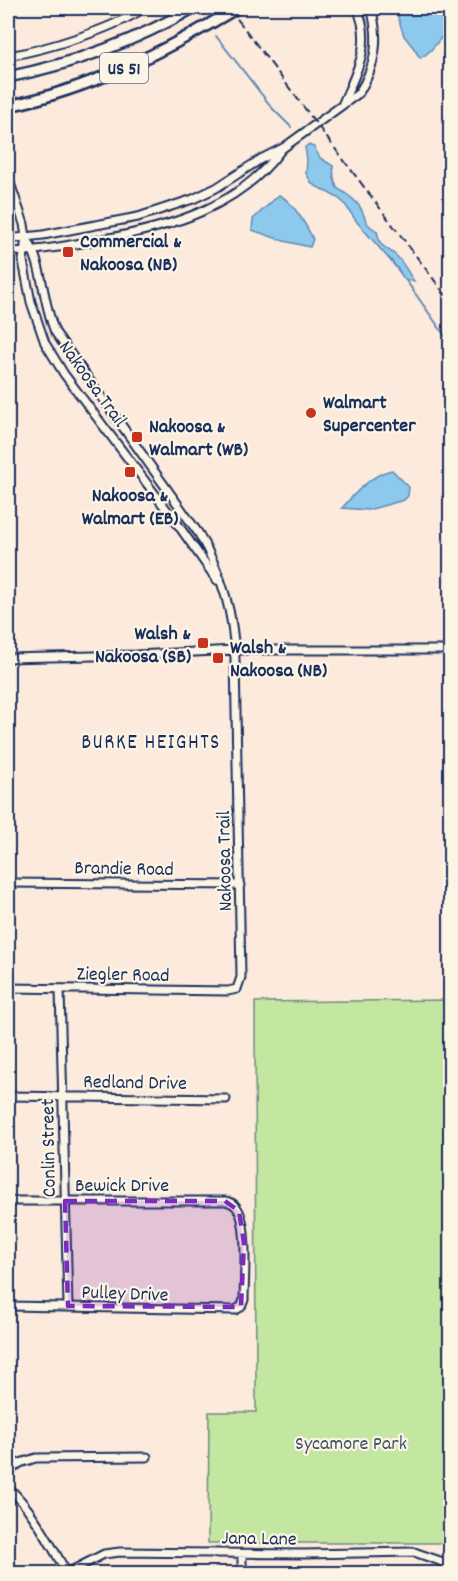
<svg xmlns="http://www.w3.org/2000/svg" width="458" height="1581" font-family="Dekko,sans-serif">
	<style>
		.green { fill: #c3e6a0; stroke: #6f8a7f; stroke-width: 1.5 }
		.water { fill: #8dc9ed; stroke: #5f8bb4; stroke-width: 1.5 }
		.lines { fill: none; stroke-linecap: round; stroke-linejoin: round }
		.stream { stroke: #5f8bb4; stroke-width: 2 }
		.minor-casing { stroke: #1b2f5e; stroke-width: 11 }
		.major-casing { stroke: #1b2f5e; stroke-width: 14 }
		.minor { stroke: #fcf5e5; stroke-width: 7 }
		.major { stroke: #fcf5e5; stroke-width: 9 }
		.rail { stroke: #1b2f5e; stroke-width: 2; stroke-dasharray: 9 4.5; stroke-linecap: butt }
		.marked { fill: #7b2cbf; fill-opacity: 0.2; stroke: #7b2cbf; stroke-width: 4.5; stroke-dasharray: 12 8; stroke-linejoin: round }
		.poi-dot { fill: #c8321e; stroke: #fcf5e5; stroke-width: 2 }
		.labels { text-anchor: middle; stroke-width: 4.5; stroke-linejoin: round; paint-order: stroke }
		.shield { fill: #fcf5e5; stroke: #5e6a86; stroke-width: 1.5 }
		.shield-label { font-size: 18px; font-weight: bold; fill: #1b2f5e }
		.poi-label { font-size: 20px; font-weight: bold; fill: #1b2f5e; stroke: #fcf5e5; text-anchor: start }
		.street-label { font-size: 20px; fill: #1b2f5e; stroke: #fcf5e5 }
		.park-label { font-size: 20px; fill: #3d546b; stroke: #fcf5e5 }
		.neighbourhood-label { font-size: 21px; letter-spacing: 1.5px; fill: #1b2f5e; stroke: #fcf5e5 }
	</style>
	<rect width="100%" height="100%" fill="#fceadc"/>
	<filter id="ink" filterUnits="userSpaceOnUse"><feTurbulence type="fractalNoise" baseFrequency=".0167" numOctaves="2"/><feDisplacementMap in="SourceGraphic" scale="12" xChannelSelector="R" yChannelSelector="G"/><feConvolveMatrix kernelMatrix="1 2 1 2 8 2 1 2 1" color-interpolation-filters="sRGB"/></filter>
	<g filter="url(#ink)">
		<path class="green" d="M450,1000V1543H208L209,1412H256L255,1002Z"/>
		<path class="water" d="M395,8H450V27C439,38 434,51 420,58L413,47L404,36Z
			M308,145L314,147L320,158L333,166L334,178L337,188C345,193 354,198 360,207C367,219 363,223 377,231C380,246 381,245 393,253C402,259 408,273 414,281L405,280L395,266L357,222L344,203L338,198L312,184L306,173L307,160L305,147Z
			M279,195C294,202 306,225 313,239L310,247L284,241L252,230L253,219Z
			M392,470L409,487L408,496L404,500L368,510L342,508C354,494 373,473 392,470Z"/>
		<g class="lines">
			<path class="stream" d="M216,36L273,109L291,127
				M389,258L400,272
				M405,279L450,343"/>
			<g class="minor-casing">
				<path id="minor" d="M8,56C45,50 113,29 144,8
					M343,103C357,71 373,43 357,8
					M8,177L24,224L26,237L23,261L31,302L45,343L64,374L176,522L217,580
					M8,239L43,235L138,217L193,199L216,188L261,159L283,148L359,93C376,65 380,39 371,8
					M8,252C40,251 72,245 104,239C171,227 239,207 281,150
					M8,658L136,655L235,650H450
					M8,883L240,885
					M8,988L228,991L237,989L241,977L235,659C234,615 221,572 199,534L55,332C42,301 44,266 26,237
					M60,989L68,1306
					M8,1096L226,1099
					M8,1201H225C230,1202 234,1203 237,1208C249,1224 244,1279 244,1300L241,1307L235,1310L8,1306
					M8,1472L20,1463L36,1458L147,1457
					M8,1487C33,1510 50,1544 67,1573L104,1554L120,1552L304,1554L414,1552L440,1561L450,1569
					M242,1574V1554"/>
			</g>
			<g class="major-casing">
				<path id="major" d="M8,77C72,64 136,41 193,8
					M8,106C91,89 165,51 237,8"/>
			</g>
			<use href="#minor" class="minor"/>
			<use href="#major" class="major"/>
			<path class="rail" d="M229,8L450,301"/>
		</g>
	</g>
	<path class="marked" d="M65,1201H225L239,1211L244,1243L241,1307L68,1306Z"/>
	<g class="poi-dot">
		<rect x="62" y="246" width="12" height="12" rx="3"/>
		<circle cx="311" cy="413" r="6"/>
		<rect x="131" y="431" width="12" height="12" rx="3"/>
		<rect x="124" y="466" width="12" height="12" rx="3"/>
		<rect x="197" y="637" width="12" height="12" rx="3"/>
		<rect x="212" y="652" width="12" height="12" rx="3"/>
	</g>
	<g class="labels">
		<rect class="shield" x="100" y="53" width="48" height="30" rx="4.5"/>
		<g class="shield-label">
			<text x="124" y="74">US 51</text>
		</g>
		<g class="poi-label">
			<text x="80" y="247">Commercial &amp;<tspan x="80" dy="23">Nakoosa (NB)</tspan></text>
			<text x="323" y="408">Walmart<tspan x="323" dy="23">Supercenter</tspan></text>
			<text x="149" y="432">Nakoosa &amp;<tspan x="149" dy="23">Walmart (WB)</tspan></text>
			<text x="130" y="501" text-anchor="middle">Nakoosa &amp;<tspan x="130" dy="23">Walmart (EB)</tspan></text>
			<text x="191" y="639" text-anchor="end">Walsh &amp;<tspan x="191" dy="23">Nakoosa (SB)</tspan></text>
			<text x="230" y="653">Walsh &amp;<tspan x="230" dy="23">Nakoosa (NB)</tspan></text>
		</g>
		<g class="street-label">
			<text transform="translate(94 383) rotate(54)" y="7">Nakoosa Trail</text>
			<text transform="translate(223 861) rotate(-91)" y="7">Nakoosa Trail</text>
			<text transform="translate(124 867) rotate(1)" y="7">Brandie Road</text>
			<text transform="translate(123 973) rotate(1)" y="7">Ziegler Road</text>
			<text transform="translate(135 1081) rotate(1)" y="7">Redland Drive</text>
			<text transform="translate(47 1148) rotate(-91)" y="7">Conlin Street</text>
			<text x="122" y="1191">Bewick Drive</text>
			<text transform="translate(125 1292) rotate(2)" y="7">Pulley Drive</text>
			<text transform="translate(259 1537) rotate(1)" y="7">Jana Lane</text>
		</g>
		<g class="park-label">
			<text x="351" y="1449">Sycamore Park</text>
		</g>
		<g class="neighbourhood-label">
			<text x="151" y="748">BURKE HEIGHTS</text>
		</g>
	</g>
	<rect width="458" height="1581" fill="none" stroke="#fcf5e5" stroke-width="30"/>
	<rect x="15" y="15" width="428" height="1551" fill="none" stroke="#1b2f5e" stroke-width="2" filter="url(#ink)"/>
</svg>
